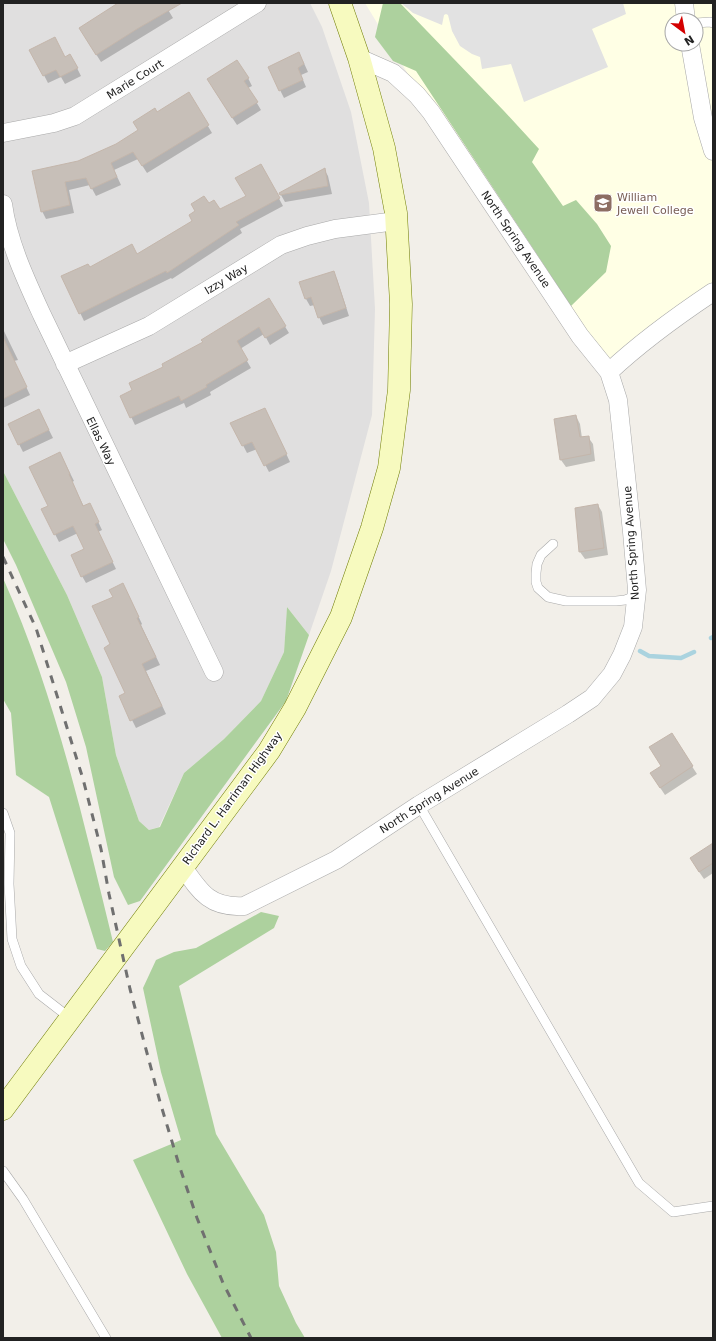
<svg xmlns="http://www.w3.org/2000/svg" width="716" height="1341" font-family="'DejaVu Sans',sans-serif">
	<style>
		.residential { fill: #e0dfdf }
		.education { fill: #ffffe5; fill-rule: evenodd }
		.forest { fill: #add19e }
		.parking { fill: #e2e2e2 }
		.shadow { fill: #0003 }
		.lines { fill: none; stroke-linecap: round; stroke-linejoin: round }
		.stream { stroke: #aad3df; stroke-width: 4.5 }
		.building { fill: #c7bfb8; stroke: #c4b6ab }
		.service-casing { stroke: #a9a9a9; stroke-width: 10 }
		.minor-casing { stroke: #a9a9a9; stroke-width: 19 }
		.secondary-casing { stroke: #707d05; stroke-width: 23 }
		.service { stroke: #fff; stroke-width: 9 }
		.minor { stroke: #fff; stroke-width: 18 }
		.secondary { stroke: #f7fabf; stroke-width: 22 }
		.rail { stroke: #707070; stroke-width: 3; stroke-dasharray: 8 8; stroke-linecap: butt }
		.labels { text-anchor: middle; stroke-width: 3; stroke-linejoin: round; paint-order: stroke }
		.street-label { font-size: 11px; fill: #222; stroke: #fff }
		.education-label { font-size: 11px; fill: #785e54; stroke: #fff; text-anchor: start }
	</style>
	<rect width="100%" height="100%" fill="#f2efe9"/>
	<path class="residential" d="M3,3H310L322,27L351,112L369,203L375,309L372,415L331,571L309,635L287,607L284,652L261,701L224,739L184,773L159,827L149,830L139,821L116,755L102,677L67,595L3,471Z"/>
	<path class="education" d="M365,3H713V302L708,295L611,382L431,112ZM672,20H696V44H672Z"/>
	<path class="forest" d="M383,3H400L504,111L539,149L532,162L563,206L576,200L597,224L611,246L606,272L571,306L416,71L393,61L375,37Z
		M3,471L67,595L102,677L116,755L139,821L149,830L160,827L184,773L224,739L261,701L284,652L287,607L309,635L286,701L140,901L128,905L114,877L86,747L66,682L16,565L3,539Z
		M3,578C55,694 83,819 113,942L105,951L97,949L49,797L16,775L11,713L3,699Z
		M261,912L279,916L274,928L179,986L216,1134L264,1215L276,1252L279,1286L296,1323L305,1338H222L187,1274L133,1160L181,1140L161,1072L143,988L156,960L174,952L196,948Z"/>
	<path class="parking" d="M401,3H623L626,14L592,29L608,67L524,102L511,64L482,69L480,57L472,54L460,46L452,31L448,15L446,14L444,15L442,25L413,13Z"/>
	<path class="shadow" d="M120,3H164L173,18L101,62L84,35Z
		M31,50L65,58L74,62L81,76L65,84L61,77L48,83Z
		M303,61L308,72L301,75L306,87L284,98L280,90Z
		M248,78L252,86L248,88L261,110L237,125L212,87Z
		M189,94L212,133L147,173L138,159L114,170L121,185L96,196L90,185L69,190L74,213L46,219L42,211L78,162L116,145L139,130L157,113Z
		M261,165L283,206L240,229L242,233L172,279L171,278L84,321L63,277L89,268L137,255L193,221L208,204L220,211L247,196Z
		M324,169L328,176L332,194L285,202L281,195Z
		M333,272L337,279L349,316L323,325L319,317L315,305L310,306L306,299L301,282Z
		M268,299L289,333L270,345L264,334L240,349L251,368L210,392L211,395L186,408L184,403L135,425L121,396L133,391L165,368L204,343Z
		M3,329L18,360L14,361L30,395L3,408Z
		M39,410L53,438L23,452L9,424Z
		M576,416L580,424L582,438L588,437L593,444L595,461L566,467L561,460Z
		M269,417L290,462L269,472L257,449L247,453L232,424Z
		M60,453L74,481L72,482L84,507L93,511L102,530L98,532L116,569L86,583L82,576L85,550L78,533L59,542L43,510L49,507Z
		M598,505L602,512L608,555L585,559L580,552Z
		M127,592L142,624L141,625L160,665L146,671L166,714L136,728L120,696L127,693L112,645Z
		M671,734L697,774L665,795L655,780L662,767Z
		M713,845V873L704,879L695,866Z"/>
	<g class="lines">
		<path class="stream" d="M711,638L713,637
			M640,651L649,656L681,658L694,652"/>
	</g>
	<path class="building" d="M118,3H182L137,29L96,55L79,28Z
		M55,37L65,57L70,54L78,68L60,77L56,70L43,76L29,50Z
		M299,52L304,64L298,68L303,80L279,91L268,67Z
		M237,60L249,78L244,81L258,102L232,118L207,79Z
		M189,92L209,125L142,166L133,152L111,163L117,177L91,189L86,178L65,182L70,205L41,212L32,171L78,161L116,144L138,130L133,122L155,108L157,112Z
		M261,164L280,198L236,222L239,225L167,273L166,271L79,314L61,276L88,264L90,267L132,244L137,254L192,221L189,215L195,211L191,204L204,196L209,203L214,200L220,209L246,196L235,178Z
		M325,168L328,186L280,195L279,193Z
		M334,271L346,308L318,318L311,297L305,299L299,282Z
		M269,298L286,326L265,338L259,327L237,341L248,360L206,385L207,387L181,401L179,396L130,418L120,396L132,390L129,383L163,367L162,364L203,342L201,340Z
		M3,337L27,387L3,399Z
		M265,408L287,454L264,466L252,442L242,446L230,423Z
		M39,409L49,430L18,445L8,424Z
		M576,415L580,437L589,436L591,454L560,460L554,419Z
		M60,452L70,474H69L83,506L90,503L99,522L95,524L113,562L81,577L71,555L84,549L73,526L54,535L41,509L48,506L29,467Z
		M598,504L604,548L579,552L575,508Z
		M123,583L139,617L137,618L156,657L142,664L162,706L130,721L119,696L125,693L104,648L110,644L92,606L113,597L109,590Z
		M672,733L693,766L660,788L650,773L661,766L649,747Z
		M713,843V863L699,872L690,858Z"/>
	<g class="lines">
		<g class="service-casing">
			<path id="service" d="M696,23L710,22L713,23
				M553,544L541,555L537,564L536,573V582L538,588L548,597L566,601H616L625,600L636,596
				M419,805L639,1183L673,1212L713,1206
				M3,813L10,833L9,884L12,939L21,966L39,994L70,1018
				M3,1171L23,1199L106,1338"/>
		</g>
		<g class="minor-casing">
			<path id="minor" d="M684,3L686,20
				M690,44L703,118L713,151
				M3,133L54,123L75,116L257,3
				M3,204C8,242 26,280 42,315L214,672
				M65,364L149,326L281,245L307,236L335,229L396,221
				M609,372C641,342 677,316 713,292
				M183,867C200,892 210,908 244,906L336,860L419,805L568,714L592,698L612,674L622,655L633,627L637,590L632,532L618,400L609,372L580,336L431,112L417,95L393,73L359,58"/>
		</g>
		<g class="secondary-casing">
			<path id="secondary" d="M3,1109L269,751L295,708L341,617L372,528L389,468L399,390L401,304L396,213L384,148L359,58L340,3"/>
		</g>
		<use href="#service" class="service"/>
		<use href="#minor" class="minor"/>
		<use href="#secondary" class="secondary"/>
		<path class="rail" d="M3,557L36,628L83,779L101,849L109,894L130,989L160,1102L180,1168L197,1218L223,1283L251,1338"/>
	</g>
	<defs>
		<g id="university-square" transform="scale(1)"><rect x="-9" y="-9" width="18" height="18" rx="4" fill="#8d6e63" stroke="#fff"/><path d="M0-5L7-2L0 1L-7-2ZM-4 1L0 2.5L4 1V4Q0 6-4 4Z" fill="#fff"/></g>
	</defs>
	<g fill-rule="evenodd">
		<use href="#university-square" x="603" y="203"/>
	</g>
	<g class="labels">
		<g class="street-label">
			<text transform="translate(135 79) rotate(-32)" y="4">Marie Court</text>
			<text transform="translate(516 239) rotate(56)" y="4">North Spring Avenue</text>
			<text transform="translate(226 279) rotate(-31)" y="4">Izzy Way</text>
			<text transform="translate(101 441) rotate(64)" y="4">Ellas Way</text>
			<text transform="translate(631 543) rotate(-94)" y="4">North Spring Avenue</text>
			<text transform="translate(232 798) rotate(-54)" y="4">Richard L. Harriman Highway</text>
			<text transform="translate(429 800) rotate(-32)" y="4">North Spring Avenue</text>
		</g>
		<g class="education-label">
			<text x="617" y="201">William<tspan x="617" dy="13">Jewell College</tspan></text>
		</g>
	</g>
	<rect width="716" height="1341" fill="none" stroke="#222222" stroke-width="8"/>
	<g transform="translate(684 32) rotate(148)"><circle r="19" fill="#ffffff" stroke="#a7a7a7"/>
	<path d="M0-3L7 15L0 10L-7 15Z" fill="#d40000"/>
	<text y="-6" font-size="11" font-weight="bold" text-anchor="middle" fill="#222222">N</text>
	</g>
</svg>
